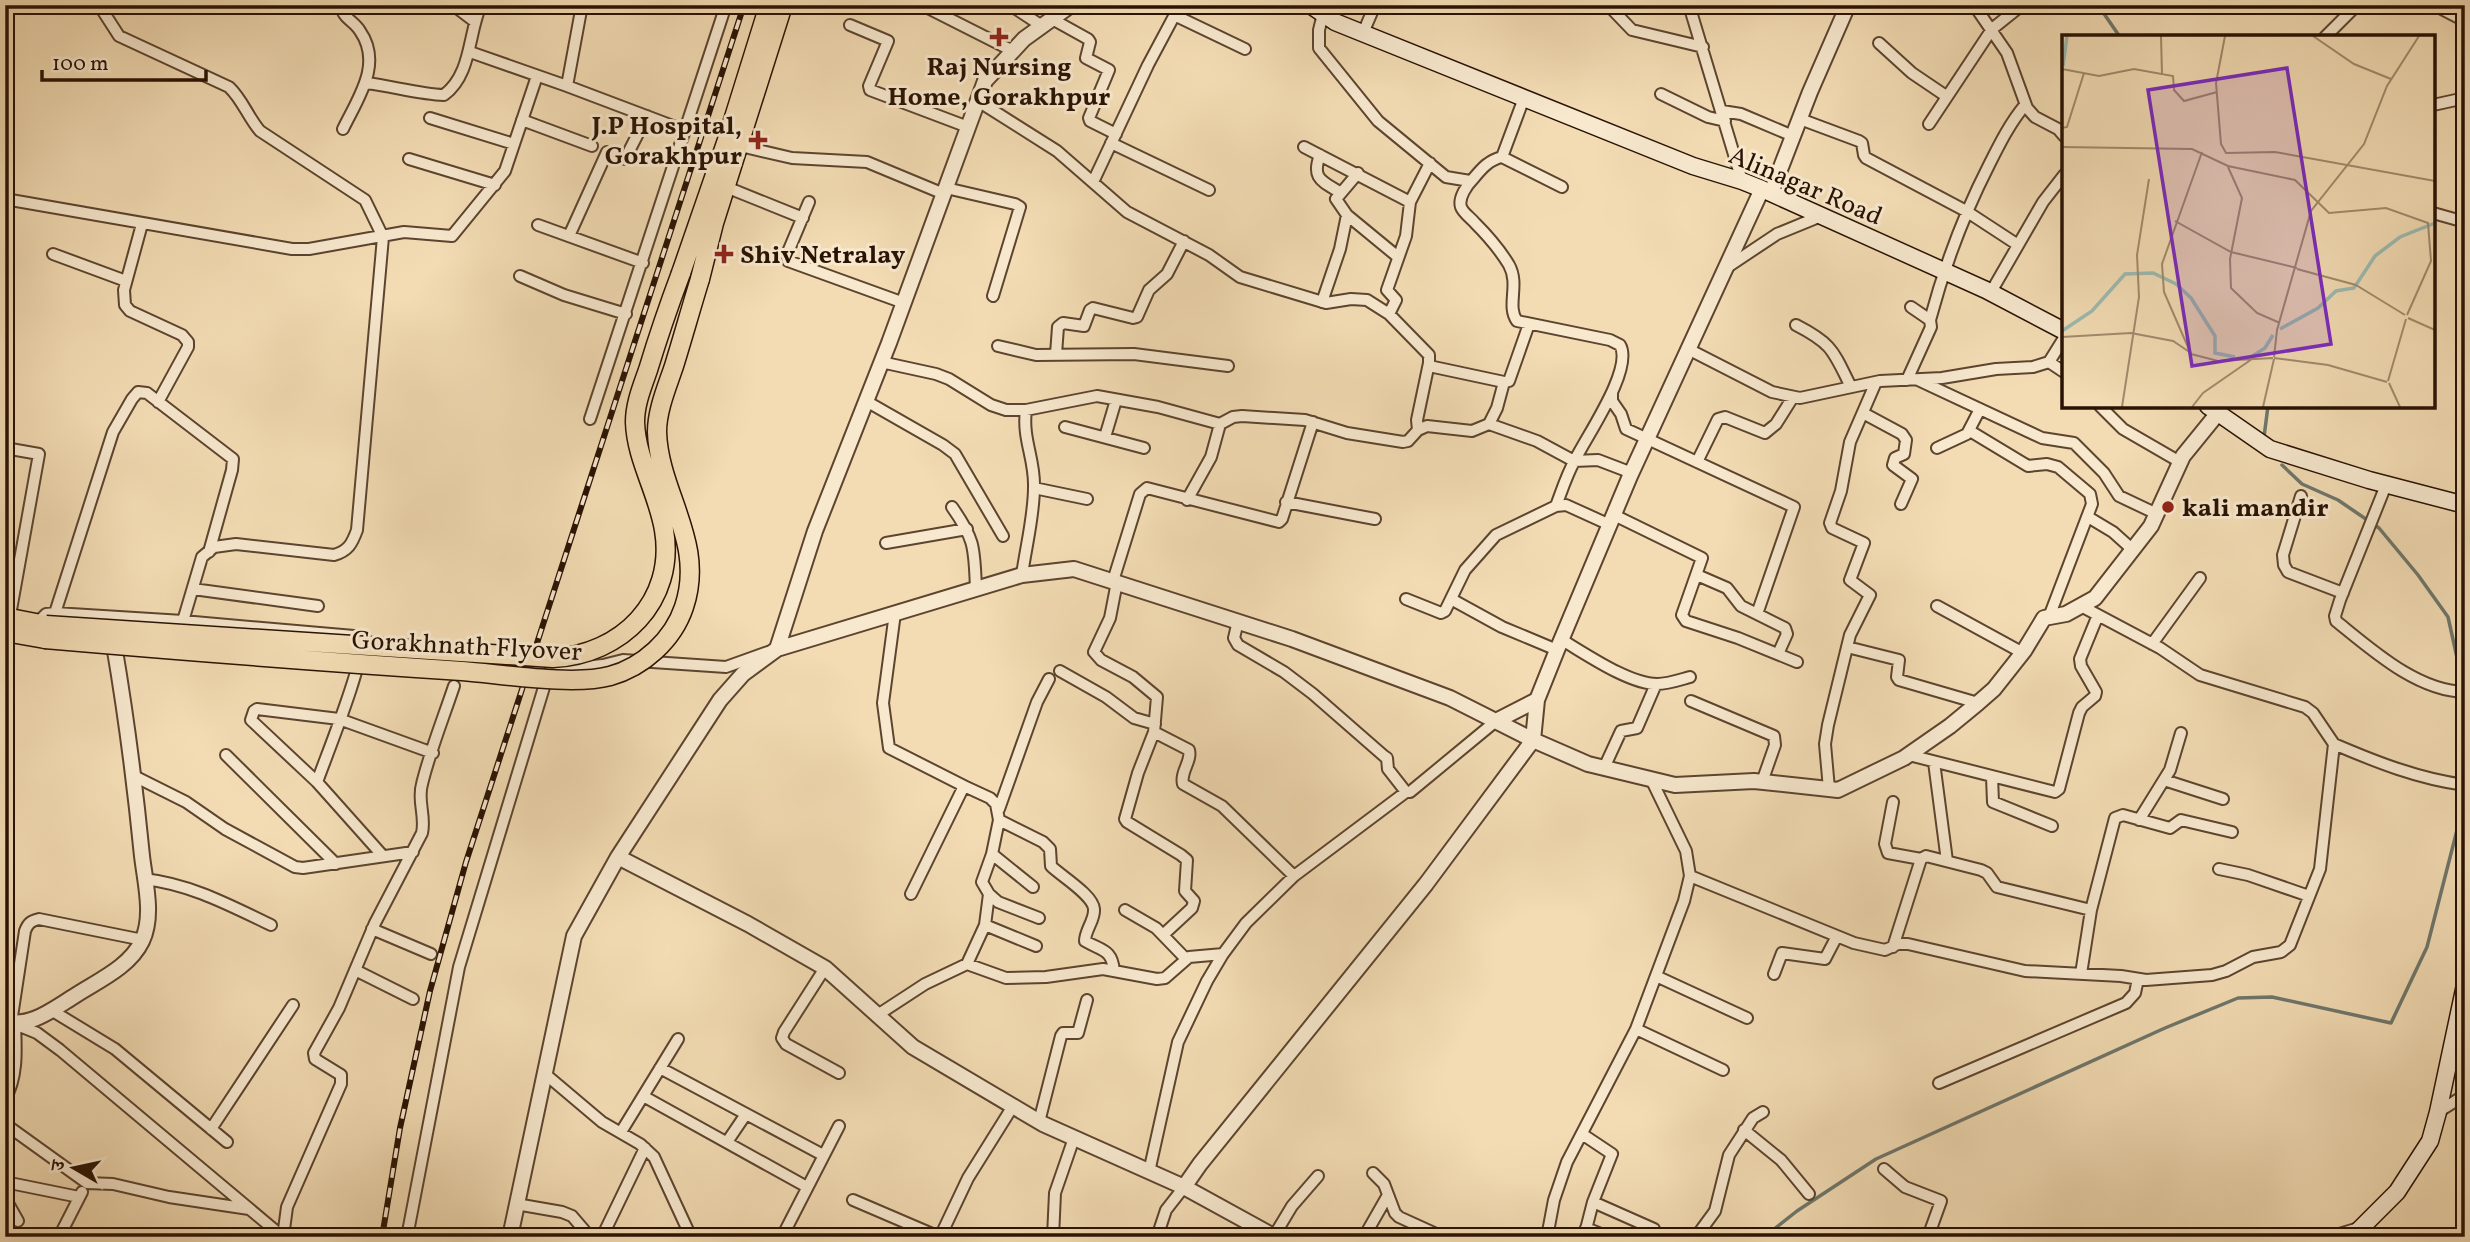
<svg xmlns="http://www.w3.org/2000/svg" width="2470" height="1242" font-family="Vollkorn,'Noto Serif Devanagari',serif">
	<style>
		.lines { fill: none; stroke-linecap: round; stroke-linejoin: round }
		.stream { stroke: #6e776c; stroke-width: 3.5 }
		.minor-casing { stroke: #5c442f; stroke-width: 14 }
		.tertiary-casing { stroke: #5c442f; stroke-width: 18 }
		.secondary-casing { stroke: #291203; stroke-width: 19 }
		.primary-casing { stroke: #291203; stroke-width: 21 }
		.minor { stroke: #f7e8ce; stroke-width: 10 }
		.tertiary { stroke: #f7e8ce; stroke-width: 14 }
		.secondary { stroke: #f7e8ce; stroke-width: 16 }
		.primary { stroke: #f3dcb4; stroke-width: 18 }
		.rail-casing { stroke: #291203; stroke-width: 6 }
		.rail { stroke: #f7e8ce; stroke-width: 3.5; stroke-dasharray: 10; stroke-linecap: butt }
		.primary-bridge-casing { stroke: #291203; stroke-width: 21; stroke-linecap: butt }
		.primary-bridge { stroke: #f3dcb4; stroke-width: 18 }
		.poi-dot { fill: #8f2418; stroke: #f7e8ce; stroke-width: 2.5 }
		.labels { text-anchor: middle; stroke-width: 6; stroke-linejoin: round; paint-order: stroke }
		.poi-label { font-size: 26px; font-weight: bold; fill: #291203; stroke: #f7e8ce; text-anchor: start }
		.street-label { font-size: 26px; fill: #291203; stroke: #f7e8ce }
		.inset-river { fill: none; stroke: #9cbbb2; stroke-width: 3.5 }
		.inset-road { fill: none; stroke: #a28b6d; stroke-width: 2 }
		.view { fill: #7b2cbf; fill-opacity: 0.15; stroke: #7b2cbf; stroke-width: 3.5 }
		.inset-edge { fill: none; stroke: #291203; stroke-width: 3.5 }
	</style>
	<rect width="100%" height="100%" fill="#f3dcb4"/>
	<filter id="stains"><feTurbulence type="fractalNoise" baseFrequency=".00286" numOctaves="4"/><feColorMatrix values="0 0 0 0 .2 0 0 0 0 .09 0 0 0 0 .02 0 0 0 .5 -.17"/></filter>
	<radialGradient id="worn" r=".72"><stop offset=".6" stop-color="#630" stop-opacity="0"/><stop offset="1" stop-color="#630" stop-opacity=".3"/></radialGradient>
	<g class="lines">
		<path class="stream" d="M2098,5L2120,37
			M2264,437L2268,406
			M2282,465L2302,484L2338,500L2379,528L2418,575L2448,617L2464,689
			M1764,1237L1797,1211L1876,1159L2165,1028L2238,998L2272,997L2391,1023L2427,947L2465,799"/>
		<g class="minor-casing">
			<path id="minor" d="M341,5C342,18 354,21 360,31C383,64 358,98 343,129
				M453,5L474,21
				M582,5L567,86L686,131
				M922,5L1013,51
				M1010,5L1042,26
				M1608,5L1632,30L1703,47
				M1689,5L1742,181
				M1974,5L2007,53L2027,108L2035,117L2058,129L2064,136
				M2434,5L2465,21
				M1323,14L1319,30V48L1378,121L1446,177L1470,181
				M1174,15L1245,49
				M1052,19L1088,39L1090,42L1086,58L1109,70L1089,118L1090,121L1116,134
				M850,25L888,41L869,86L870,90L968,127
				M1363,33L1375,5
				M2325,37L2357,5
				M1879,43L1912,73L1946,96
				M470,52L567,86
				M366,83C392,86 419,94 444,95C472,74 468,34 481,5
				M1661,94L1708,117L1725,121
				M1524,98L1502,157C1489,160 1482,168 1473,179C1467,185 1458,198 1461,207C1463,213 1471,218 1475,223C1487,235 1500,250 1509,265C1520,285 1506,306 1517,321L1610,340L1620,345C1634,369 1586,437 1575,460C1567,474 1562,490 1556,506
				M978,101L1057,151L1127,212L1209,255L1240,277L1326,303L1351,299L1367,300L1389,314L1429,355V363L1417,420L1418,430
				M2433,105L2465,98
				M1722,111L1741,114L1793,136
				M430,118L514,144
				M1800,119L1859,141L1862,143L1864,155L1866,158L1966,211L2018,245
				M522,120L592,146
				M1929,124L1992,29L2022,5
				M1111,143L1209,190
				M736,145L792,158L867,162L944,194
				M1304,147L1410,202
				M1320,155C1311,179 1322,181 1341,193
				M1502,157L1562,187
				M409,159L495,185
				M1093,182L1148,65L1180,5
				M726,187L803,218
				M946,188L1015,204L1020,207L993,296
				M5,199L292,249H309L404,232L452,236L505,171L537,76
				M809,202L788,252V261L904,303
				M2433,213L2465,222
				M1347,215L1398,257
				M142,224L124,290L125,305L130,311L182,335L188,342V347L158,402
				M538,225L643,263
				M569,236L607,152L625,159L647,116
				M53,254L126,281
				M1726,268L1777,234L1821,216
				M520,276L564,295L626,314
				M1991,292L2043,202L2064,175
				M1322,302L1340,249L1347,215L1336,199L1358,173
				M1389,314L1396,300L1387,290L1406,236L1410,202L1430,163
				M1930,320C1945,264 1963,216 1989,165C2000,143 2010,123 2025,105
				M1796,325C1833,344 1833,351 1851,387
				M998,346L1036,355L1134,354L1228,366
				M1688,349L1772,392L1800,398L1880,381L1942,378L1996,369L2033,367L2049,362L2064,338
				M1056,354L1058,327L1063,323L1084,326L1090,310L1093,308L1133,318L1137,317L1149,290L1167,274L1184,241
				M881,362L936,374L949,379L991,405L1006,410H1026L1097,396L1158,407L1220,424L1233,417L1242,416L1305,420L1347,433L1403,442L1408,441L1418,430L1427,426L1472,431L1489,424L1537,441L1574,461L1598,460L1632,473
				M2049,362L2064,372
				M1429,366L1504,382L1509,381L1529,324
				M1907,380L1931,327L1930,320L1911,307
				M1918,380L2042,438L2074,443L2104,473L2119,496L2157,514
				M1612,393V401L1621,414L1626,429L1794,507L1757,614
				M866,401L943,445L955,454L1003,536
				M2100,406L2123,429L2180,462
				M1863,413L1902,434L1906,440L1904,454L1895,458L1893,465L1912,479L1901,504
				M590,419L726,5
				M1489,424L1497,408L1504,382
				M1065,427L1144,448
				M1970,431L2028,466L2047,464L2058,467L2090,494L2092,504L2049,617
				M1105,437L1116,400
				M5,448L39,454L9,621
				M1937,448L1967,434L1980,409
				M1697,462L1718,419L1725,417L1765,433L1776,424L1793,397
				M2386,485L2340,600L2335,616L2336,621C2372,650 2417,691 2465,692
				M1034,488L1087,499
				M2301,496L2283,555L2284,565L2288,572L2343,593
				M1187,500L1211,457L1220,424
				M1286,502L1375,519
				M952,507C976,541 974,549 976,588
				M1614,515L1702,558L1682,615L1686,621L1738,638L1797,662
				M2088,517L2113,532L2133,550
				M886,543L967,529
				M1022,575C1026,546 1034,516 1034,487C1035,459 1022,439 1026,410
				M1697,575L1727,588L1741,606L1785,628L1787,634L1778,654
				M1113,581L1140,494L1147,488L1279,522L1282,519L1313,422
				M1117,582L1110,618L1094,652L1101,660L1133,677L1157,697L1154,732L1138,773L1125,819L1127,822L1181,855L1187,860L1185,891L1194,901L1192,908L1164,934
				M193,589L318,606
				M1406,599L1441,613L1445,611L1465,570L1496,535L1556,506L1566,505L1610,525
				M1451,599L1502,627L1557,650
				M1937,606L2023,653
				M55,613L183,621L202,557L214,547L236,544L334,555C348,551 352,544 357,530L383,237L365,200L260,131C248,117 242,99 229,87L119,36L99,5
				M895,613L883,703L889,748L964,786L911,894
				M183,621L354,636L361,638C368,654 325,759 317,782L383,856
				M1238,621L1234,638L1238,645L1284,672L1313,694L1384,756L1387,758L1388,769L1406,792
				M37,623L46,614L55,613L113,432L132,399L138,392L147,393L233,459L232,470L209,552
				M1562,640C1586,654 1629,684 1657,684C1668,684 1679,680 1690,677
				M2152,644L2200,578
				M1847,647L1899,660L1897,677L1899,680L1978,703
				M1060,671L1106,697L1134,718L1155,724
				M1691,701L1774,736L1775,745L1762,782
				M1154,732L1189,750C1192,761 1180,772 1183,784L1222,806L1294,876
				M2334,744C2376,762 2419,779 2465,785
				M226,755L336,864
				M1909,755L2055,792L2059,789L2079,713L2082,707L2095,696L2096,692L2081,666L2080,659L2098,615
				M1934,762L1947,861
				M1604,768L1621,731L1637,728L1656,684
				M134,776L186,802L225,829L295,867L303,868L413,852
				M1992,777L1993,802L2052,826
				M2164,780L2223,799
				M317,782L251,720L254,711L257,709L339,719L433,753
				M964,786L990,798L996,804L999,820L992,854L1033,887
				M1829,789L1825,744L1828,725L1850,635L1870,595L1850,580L1864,543L1832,528L1830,523L1841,491L1850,442L1876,382
				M1893,802L1885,844L1888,853L1921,859
				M999,809L1037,702L1049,679
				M999,820L1043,842L1050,849L1051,866C1061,876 1093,895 1094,909C1095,920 1085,930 1085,941C1102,951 1112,949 1114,971
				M2139,820L2170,770L2181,733
				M2219,869L2248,875L2309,896
				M1690,876L1854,943L1885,950L1898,944H1908L2025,971L2121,976L2146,980L2212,975L2226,971L2253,957L2281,952L2290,945L2320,869L2334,744L2313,713L2305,707L2200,675L2160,648L2081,606
				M144,879C190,884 229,905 271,925
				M989,894L982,882L992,854
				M1125,910L1156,928L1186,959
				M985,925L1036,946
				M372,929L431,954
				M1893,947L1921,859L1926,856L1981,870L1987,873L1997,887L2091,910
				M967,964L985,925L989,894L998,902L1039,918
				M825,968L784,1032L782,1038L786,1044L839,1073
				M355,970L413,999
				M1774,974L1782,953L1825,959L1837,936
				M2081,974L2091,910L2115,818L2123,815L2170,828L2181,820L2232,832
				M1656,976L1747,1018
				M51,1010L115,1049L227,1142
				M876,1016L925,984L967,964L1006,978L1046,977L1103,969L1157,979L1165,978L1189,957L1223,954
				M11,1023L25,931C28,923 31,921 39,919L143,940
				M1636,1029L1723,1070
				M660,1068L823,1155
				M544,1073L602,1122L640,1144L654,1157L691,1237
				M1939,1083L2126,1003L2135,993L2138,979
				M643,1096L807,1187
				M5,1099C18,1077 16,1049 15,1024L37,1033L60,1050L283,1237
				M2438,1112L2465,1095
				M1039,1122L1061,1036L1063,1033H1078L1087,1000
				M5,1124L87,1183L113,1184L169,1197L249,1209
				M211,1129L293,1005
				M1744,1130L1781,1160L1809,1194
				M621,1132L678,1039
				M1582,1134L1612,1154L1593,1202L1584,1237
				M727,1142L746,1114
				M1884,1169L1905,1187L1941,1201L1928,1237
				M1149,1172L1178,1042L1207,981L1223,954L1246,923L1294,876L1406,792H1410L1496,721
				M1373,1173L1384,1184L1395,1213L1399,1217L1443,1237
				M5,1182L79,1197
				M5,1198L18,1221
				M853,1200L937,1236L941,1235L968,1178L1013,1106
				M1593,1202L1654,1229
				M516,1204L562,1212L572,1216L590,1237
				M1586,1228L1608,1237
				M1274,1236L1292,1206L1318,1176
				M59,1237L82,1192
				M283,1237L287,1207L341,1084V1075L315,1059L314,1053L339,1008L375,923L422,833C426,816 417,801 422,784C430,751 443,719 454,686
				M407,1237L459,967L548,674L552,670L603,665L623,660L726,667L768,652
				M602,1237L645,1148
				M782,1237L839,1126
				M1053,1237L1055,1193L1074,1138
				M1157,1237L1166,1210L1184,1187
				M1364,1237L1388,1195
				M1547,1237L1554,1200L1567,1162L1636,1029L1684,901L1690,876L1686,851L1651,779
				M1696,1237L1715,1211L1729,1155L1753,1118L1763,1112"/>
		</g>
		<g class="tertiary-casing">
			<path id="tertiary" d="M1771,193L1810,92L1848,5
				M777,649L1022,575L1074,569L1292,639L1450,698L1533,740L1588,764L1675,785L1754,781L1838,790L1904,758L1950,726L1978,703L1994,689L2024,651L2044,618L2066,614L2095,598L2151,526L2183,456L2218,413
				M1496,721L1537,700
				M618,857L748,924L825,968L913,1047L1043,1124L1184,1187L1275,1237
				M5,1021C30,1028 53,1009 73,997C97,981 129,968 142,941C154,916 145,882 142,856C135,785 126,715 114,645L105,641
				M1184,1187L1200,1164L1426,884L1533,740L1537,700L1557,650L1630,476L1762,189
				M510,1237L574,936L618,857L720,700L743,674L777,649L815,531L889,343L985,81L1024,39L1071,5
				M2336,1237L2359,1230"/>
		</g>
		<g class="secondary-casing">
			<path id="secondary" d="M1310,5L1335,22L1693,166L1742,181L1762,189L1986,290L2064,331
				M2208,406L2270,449L2369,480L2465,505
				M2359,1230L2397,1192L2430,1141L2438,1112L2465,985"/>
		</g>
		<g class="primary-casing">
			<path id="primary" d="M681,273L726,143L769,5
				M700,279L714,223L783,5
				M5,617L46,625
				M5,632L45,639"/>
		</g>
		<use href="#minor" class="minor"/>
		<use href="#tertiary" class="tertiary"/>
		<use href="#secondary" class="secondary"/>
		<use href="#primary" class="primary"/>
		<g class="rail-casing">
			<path id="rail" d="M382,1237L400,1128L430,991L466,862L744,5"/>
		</g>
		<use href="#rail" class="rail"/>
		<g class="primary-bridge-casing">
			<path id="primary-bridge" d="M46,625L553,658C621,655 676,601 664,530C658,493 636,459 635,422C635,404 642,387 648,370C658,337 669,305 681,273
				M45,639C184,651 323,662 462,671C502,674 573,686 610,676C643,667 673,640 684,607C706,542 659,494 657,432C657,410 667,387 674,366C683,337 691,308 700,279"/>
		</g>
		<use href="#primary-bridge" class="primary-bridge"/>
	</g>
	<g class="poi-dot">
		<path d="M995.5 26.5h7v7h7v7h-7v7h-7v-7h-7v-7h7z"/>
		<path d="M754.5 129.5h7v7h7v7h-7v7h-7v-7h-7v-7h7z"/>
		<path d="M720.5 243.5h7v7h7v7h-7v7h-7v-7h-7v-7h7z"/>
		<circle cx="2168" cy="507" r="7"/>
	</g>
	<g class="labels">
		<g class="poi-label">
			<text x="999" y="75" text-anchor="middle">Raj Nursing<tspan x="999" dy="30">Home, Gorakhpur</tspan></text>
			<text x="742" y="134" text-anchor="end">J.P Hospital,<tspan x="742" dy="30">Gorakhpur</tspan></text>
			<text x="740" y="263">Shiv Netralay</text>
			<text x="2182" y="516">kali mandir</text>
		</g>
		<g class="street-label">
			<text transform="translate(1806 185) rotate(23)" y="9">Alinagar Road</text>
			<text transform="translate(467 645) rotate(3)" y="9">Gorakhnath Flyover</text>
		</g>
	</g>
	<g transform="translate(2062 35)">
		<rect width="373" height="373" fill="#f3dcb4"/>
		<path class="inset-river" d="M1,31L5,1M218,294L256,273L274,256L292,253L313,221L338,202L373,188M0,296L30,276L63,239L91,238L114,249L129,263L153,301V318L173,322M189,322L203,313L211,300"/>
		<path class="inset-road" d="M99,1L100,39M163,1L154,48L159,109L164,118L213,117L373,146M251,1L292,29L329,44M0,34L37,41L72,34L111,41L112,55L122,66L155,57M0,93L5,92L22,38M0,112L130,114L166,131L233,145L267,178L324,173L366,188L369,226L345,280M166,132L180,163L168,224L169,253L195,278L218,288M113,186L169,217L235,233M235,234L294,250M294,250L343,280M346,283L373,295M0,302L69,298L111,306L129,318M129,319L102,257L100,229L140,117M129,319L156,326L211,323M212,322L215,295L249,176L302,109L325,51L357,1M212,323L266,330L325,347M326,346L344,284M327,348L338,372M60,372L77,262L75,220L87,144M130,372L141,358L190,324M201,372L212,324"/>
		<path class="view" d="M225,33L269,309L130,331L86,55Z"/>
		<rect width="373" height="373" class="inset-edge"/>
	</g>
	<rect width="2470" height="1242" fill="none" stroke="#f3dcb4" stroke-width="28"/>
	<rect x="7" y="7" width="2456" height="1228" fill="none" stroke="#291203" stroke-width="3.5"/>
	<rect x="14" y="14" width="2442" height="1214" fill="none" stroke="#291203" stroke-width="2"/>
	<g transform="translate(74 1168) rotate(279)" stroke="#f7e8ce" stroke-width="5" paint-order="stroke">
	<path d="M0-5L12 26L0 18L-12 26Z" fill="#291203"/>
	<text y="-10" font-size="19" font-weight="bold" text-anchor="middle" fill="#291203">उ</text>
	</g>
	<path d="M42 70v10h164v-10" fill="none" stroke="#291203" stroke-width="3.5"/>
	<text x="52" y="70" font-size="21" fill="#291203" stroke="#f7e8ce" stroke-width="5" paint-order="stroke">100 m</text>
	<rect width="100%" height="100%" filter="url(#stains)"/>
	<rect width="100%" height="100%" fill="url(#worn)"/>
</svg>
